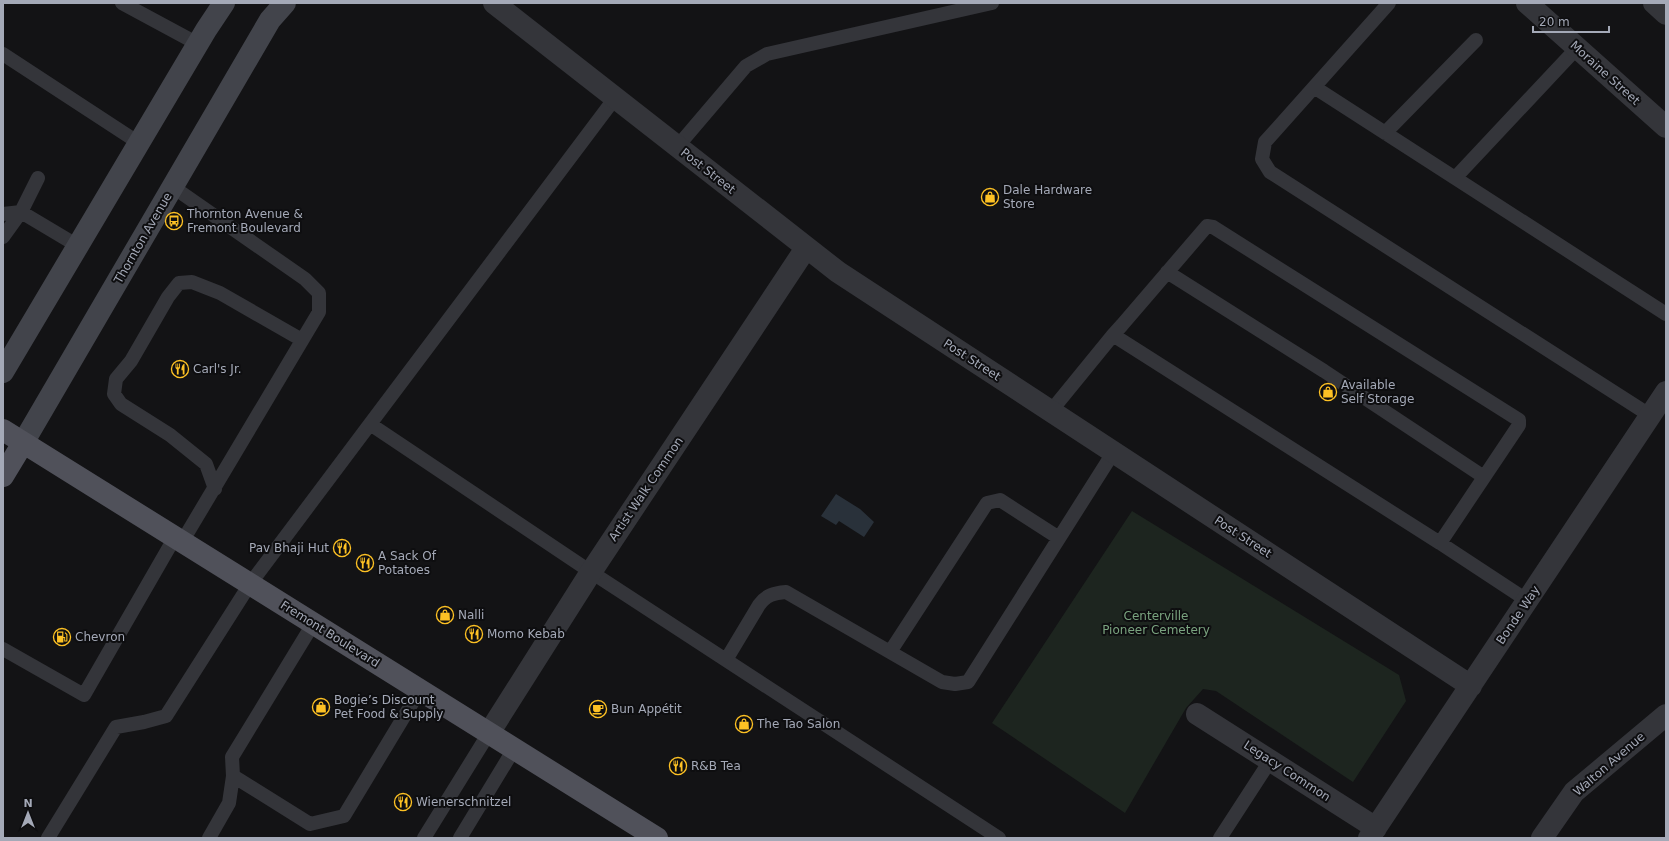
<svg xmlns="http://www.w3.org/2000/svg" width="1669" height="841" font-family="'DejaVu Sans',sans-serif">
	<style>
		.green { fill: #1d251f }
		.water { fill: #29313a }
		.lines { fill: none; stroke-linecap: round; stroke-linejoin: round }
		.lane { stroke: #34353a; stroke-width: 14 }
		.street { stroke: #34353a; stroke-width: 22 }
		.secondary { stroke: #42444b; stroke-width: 22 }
		.primary { stroke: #50515a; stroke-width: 22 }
		.labels { text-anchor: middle; stroke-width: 4; stroke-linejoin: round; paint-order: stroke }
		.street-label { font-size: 12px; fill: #a4a9b7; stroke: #0e0e10 }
		.poi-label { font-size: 12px; fill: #a4a9b7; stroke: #0e0e10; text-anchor: start }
		.park-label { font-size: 12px; fill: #7aa37f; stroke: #0e0e10 }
	</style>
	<rect width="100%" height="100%" fill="#131315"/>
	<path class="green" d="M1132,511L1399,675L1406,701L1353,782L1216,691L1203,689L1186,708L1125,813L992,723Z"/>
	<path class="water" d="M836,494L860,509L874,522L864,537L839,521L836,525L821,516Z"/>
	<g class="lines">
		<path class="lane" d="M122,3L198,44
			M1389,3L1265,142L1262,159L1270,172L1651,416
			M3,54L139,143
			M1314,87L1666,314
			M1385,133L1476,40
			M677,147L746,66L767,54L992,3
			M1455,178L1577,48
			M173,187L305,279L319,293V312L182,542
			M3,214L21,212L78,246
			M3,237L21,212L38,178
			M1167,272L1324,371L1484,477
			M1051,411L1113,335L1122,325L1207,226L1213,227L1519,420V425L1440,543L1113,335
			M370,424L615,98
			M215,489L206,464L170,435L121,404L114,394L116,379L131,361L168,297L179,283L192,282L220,293L302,340
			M1440,543L1528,601
			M313,624L232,757L233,776L310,824L344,816L420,690
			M3,649L84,695L175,537
			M890,652L987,503L1000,500L1059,538
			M726,660L759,605C766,595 774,593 786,592L942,682L955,684L968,682L1113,453
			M48,838L116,727L144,722L166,716L250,584L370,424L591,572L999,838
			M209,838L229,803L233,776
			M424,838L489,733
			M460,838L514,749
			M1220,838L1270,761"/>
		<path class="street" d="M494,3L838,272L1471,686
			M1527,3L1666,127
			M1654,3L1666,14
			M1197,714L1376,828
			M489,733L591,572L806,248
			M1369,838L1666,392
			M1542,838L1574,792L1666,715"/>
		<path class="secondary" d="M3,372L206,30L224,3
			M23,443L270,20L285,3"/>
		<path class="primary" d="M3,430L657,838
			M3,476L23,443"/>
	</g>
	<defs>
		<g id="shop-ring" transform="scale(0.9)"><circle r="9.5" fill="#0e0e10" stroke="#fdc124" stroke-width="1.5"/><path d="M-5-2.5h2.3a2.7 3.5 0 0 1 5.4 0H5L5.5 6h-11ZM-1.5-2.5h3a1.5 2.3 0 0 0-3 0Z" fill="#fdc124"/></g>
		<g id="bus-ring" transform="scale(0.9)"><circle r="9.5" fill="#0e0e10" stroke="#fdc124" stroke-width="1.5"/><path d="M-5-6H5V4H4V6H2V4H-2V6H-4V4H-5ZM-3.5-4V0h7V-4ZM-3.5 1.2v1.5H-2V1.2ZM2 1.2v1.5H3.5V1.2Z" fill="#fdc124"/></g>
		<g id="restaurant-ring" transform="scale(0.9)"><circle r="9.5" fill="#0e0e10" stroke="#fdc124" stroke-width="1.5"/><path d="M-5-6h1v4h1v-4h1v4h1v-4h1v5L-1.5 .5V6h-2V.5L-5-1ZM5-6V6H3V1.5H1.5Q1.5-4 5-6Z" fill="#fdc124"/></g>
		<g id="fuel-ring" transform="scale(0.9)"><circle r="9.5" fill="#0e0e10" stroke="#fdc124" stroke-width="1.5"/><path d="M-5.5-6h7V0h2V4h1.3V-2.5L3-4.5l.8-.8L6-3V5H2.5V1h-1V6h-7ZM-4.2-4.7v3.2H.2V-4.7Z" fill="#fdc124"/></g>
		<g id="cafe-ring" transform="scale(0.9)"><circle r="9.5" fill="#0e0e10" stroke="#fdc124" stroke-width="1.5"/><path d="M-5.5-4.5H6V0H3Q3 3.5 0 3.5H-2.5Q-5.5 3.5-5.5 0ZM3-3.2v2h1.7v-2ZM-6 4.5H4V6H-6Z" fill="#fdc124"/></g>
	</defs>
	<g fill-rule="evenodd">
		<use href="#shop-ring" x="990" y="197"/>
		<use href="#bus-ring" x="174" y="221"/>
		<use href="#restaurant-ring" x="180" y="369"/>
		<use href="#shop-ring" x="1328" y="392"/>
		<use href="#restaurant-ring" x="342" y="548"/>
		<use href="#restaurant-ring" x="365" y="563"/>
		<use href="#shop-ring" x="445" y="615"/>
		<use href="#restaurant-ring" x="474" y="634"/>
		<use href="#fuel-ring" x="62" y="637"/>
		<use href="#shop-ring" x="321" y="707"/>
		<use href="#cafe-ring" x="598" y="709"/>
		<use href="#shop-ring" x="744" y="724"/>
		<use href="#restaurant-ring" x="678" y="766"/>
		<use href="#restaurant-ring" x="403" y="802"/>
	</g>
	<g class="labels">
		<g class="street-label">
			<text transform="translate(1605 73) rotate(42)" y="4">Moraine Street</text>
			<text transform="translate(708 171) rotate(38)" y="4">Post Street</text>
			<text transform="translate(143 238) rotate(-60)" y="4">Thornton Avenue</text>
			<text transform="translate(972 360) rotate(33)" y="4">Post Street</text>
			<text transform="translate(646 489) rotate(-56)" y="4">Artist Walk Common</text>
			<text transform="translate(1243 537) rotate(33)" y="4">Post Street</text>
			<text transform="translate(1518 615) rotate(-56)" y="4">Bonde Way</text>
			<text transform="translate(330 634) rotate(32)" y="4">Fremont Boulevard</text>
			<text transform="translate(1609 764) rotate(-41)" y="4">Walton Avenue</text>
			<text transform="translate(1287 771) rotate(33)" y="4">Legacy Common</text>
		</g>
		<g class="poi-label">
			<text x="1003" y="194">Dale Hardware<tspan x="1003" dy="14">Store</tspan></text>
			<text x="187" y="218">Thornton Avenue &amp;<tspan x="187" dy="14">Fremont Boulevard</tspan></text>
			<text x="193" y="373">Carl's Jr.</text>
			<text x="1341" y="389">Available<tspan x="1341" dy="14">Self Storage</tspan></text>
			<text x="329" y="552" text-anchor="end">Pav Bhaji Hut</text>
			<text x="378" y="560">A Sack Of<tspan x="378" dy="14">Potatoes</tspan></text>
			<text x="458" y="619">Nalli</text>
			<text x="487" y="638">Momo Kebab</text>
			<text x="75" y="641">Chevron</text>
			<text x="334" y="704">Bogie’s Discount<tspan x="334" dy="14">Pet Food &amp; Supply</tspan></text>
			<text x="611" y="713">Bun Appétit</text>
			<text x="757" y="728">The Tao Salon</text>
			<text x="691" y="770">R&amp;B Tea</text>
			<text x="416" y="806">Wienerschnitzel</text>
		</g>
		<g class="park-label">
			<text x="1156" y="620">Centerville<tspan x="1156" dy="14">Pioneer Cemetery</tspan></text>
		</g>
	</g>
	<rect width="1669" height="841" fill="none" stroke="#a4a9b7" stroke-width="8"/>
	<g transform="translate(28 813)" stroke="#0e0e10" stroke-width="3" paint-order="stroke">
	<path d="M0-3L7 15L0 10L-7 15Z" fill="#a4a9b7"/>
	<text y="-6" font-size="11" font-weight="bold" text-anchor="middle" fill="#a4a9b7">N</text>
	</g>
	<path d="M1533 26v6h76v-6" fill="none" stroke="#a4a9b7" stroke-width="2"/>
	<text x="1539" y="26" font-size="12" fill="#a4a9b7" stroke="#0e0e10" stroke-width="3" paint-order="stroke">20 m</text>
</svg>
